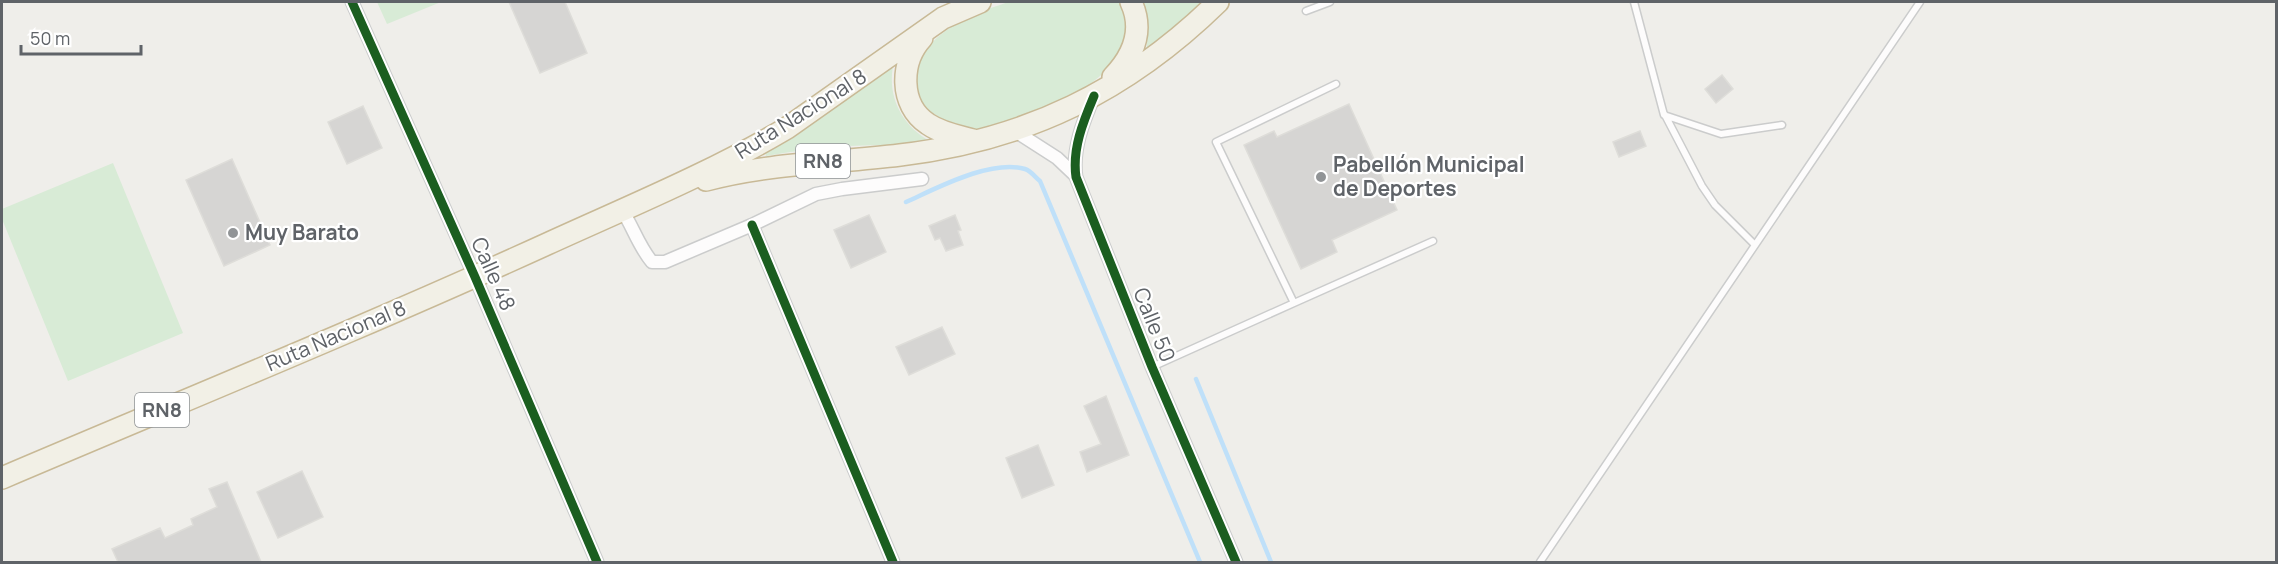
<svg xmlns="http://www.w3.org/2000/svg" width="2278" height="564" font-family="Manrope,sans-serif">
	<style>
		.green { fill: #d8ebd6 }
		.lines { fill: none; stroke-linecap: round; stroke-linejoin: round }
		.stream { stroke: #bfe0f9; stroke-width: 4.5 }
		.building { fill: #d6d5d3; stroke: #deddd9; stroke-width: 1.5 }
		.service-casing { stroke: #cbcccc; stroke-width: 9 }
		.minor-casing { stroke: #cbcccc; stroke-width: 15 }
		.trunk-casing { stroke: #c8b996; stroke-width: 24 }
		.service { stroke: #fdfcfc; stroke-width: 6 }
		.minor { stroke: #fdfcfc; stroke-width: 12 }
		.trunk { stroke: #f2f0e6; stroke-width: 21 }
		.cycleway-casing { stroke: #fff; stroke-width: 13 }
		.cycleway { stroke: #1b5e20; stroke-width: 9 }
		.poi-dot { fill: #919496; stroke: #fff; stroke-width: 2 }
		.labels { text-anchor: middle; stroke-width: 4.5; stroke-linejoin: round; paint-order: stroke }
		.shield { fill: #fff; stroke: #8f9295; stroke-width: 1.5 }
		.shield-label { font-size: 20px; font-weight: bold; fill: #5f6368 }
		.street-label { font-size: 21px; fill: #5f6368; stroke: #fff }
		.poi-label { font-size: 21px; font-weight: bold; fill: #5f6368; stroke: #fff; text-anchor: start }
	</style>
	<rect width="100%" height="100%" fill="#efeeea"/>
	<path class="green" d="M377,2H441L387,24Z
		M1009,2H1119L1121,4C1125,20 1129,37 1121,53C1115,64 1099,77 1089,85C1069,98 998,131 975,131C960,131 945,121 933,113C923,108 916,94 916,83C914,37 972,13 1009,2Z
		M1143,2H1203L1161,42L1146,51C1149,33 1149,18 1143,2Z
		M895,58C885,91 899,124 930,141L915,144L848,146L790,152L766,156L764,149Z
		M113,163L183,333L68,381L2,219V209Z"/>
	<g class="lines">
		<path class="stream" d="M906,202C937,188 991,159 1025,169C1031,171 1035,177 1040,181L1200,562
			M1196,379L1271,562"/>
	</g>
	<path class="building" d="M509,2H565L587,53L540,73Z
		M1722,75L1733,89L1716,103L1705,89Z
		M1349,104L1397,210L1332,240L1337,252L1301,269L1244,145L1274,131L1277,137Z
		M363,106L382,148L347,164L328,122Z
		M1640,131L1646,146L1619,157L1613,142Z
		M232,159L270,245L224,266L186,180Z
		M869,215L886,252L851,268L834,230Z
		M955,215L961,230L958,231L963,245L946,251L940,238L935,240L929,226Z
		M942,327L955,354L909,375L896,347Z
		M1106,396L1129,455L1087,472L1080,452L1101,444L1084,406Z
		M1038,445L1054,485L1022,498L1006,458Z
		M302,471L323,517L278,538L257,492Z
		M227,482L261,562H118L112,549L160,528L165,538L193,525L191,519L217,507L209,489Z"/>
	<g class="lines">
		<g class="service-casing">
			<path id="service" d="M1634,2L1664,115L1721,134L1782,125
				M1306,11L1330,2
				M1665,115L1702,186L1715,205L1755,245
				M1294,303L1433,241
				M1152,367L1294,303L1216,142L1336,84
				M1540,562L1920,2"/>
		</g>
		<g class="minor-casing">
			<path id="minor" d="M352,2L475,277L597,562
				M1094,96C1083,122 1072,149 1076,177L1152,367L1236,562
				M1015,131L1057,158L1076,176
				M622,210C633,227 639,247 652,262H665L752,225L816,194L842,189L922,179
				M752,225L893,562"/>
		</g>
		<g class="trunk-casing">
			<path id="trunk" d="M922,38C900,62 899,105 928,124C941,133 958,136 973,140
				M1113,77C1134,55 1144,30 1131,2
				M706,180C770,163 835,163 900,155C1027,140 1127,91 1218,2
				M2,478C183,401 367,326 547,244C628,207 711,173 787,128L943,18L980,2"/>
		</g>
		<use href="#service" class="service"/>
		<use href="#minor" class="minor"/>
		<use href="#trunk" class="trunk"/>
		<g class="cycleway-casing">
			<path id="cycleway" d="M352,2L475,277L597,562
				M1094,96C1083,122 1072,149 1076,177L1152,367L1236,562
				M752,225L893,562"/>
		</g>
		<use href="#cycleway" class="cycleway"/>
	</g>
	<g class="poi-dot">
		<circle cx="1321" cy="177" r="6"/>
		<circle cx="233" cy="233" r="6"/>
	</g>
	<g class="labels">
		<g class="shield">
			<rect x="796" y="144" width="54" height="34" rx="4.5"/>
			<rect x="135" y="393" width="54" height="34" rx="4.5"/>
		</g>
		<g class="shield-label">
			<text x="823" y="168">RN8</text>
			<text x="162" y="417">RN8</text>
		</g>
		<g class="street-label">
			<text transform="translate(801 114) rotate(-32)" y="7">Ruta Nacional 8</text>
			<text transform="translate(493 274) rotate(66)" y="7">Calle 48</text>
			<text transform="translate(1154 325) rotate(68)" y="7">Calle 50</text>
			<text transform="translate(336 336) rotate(-23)" y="7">Ruta Nacional 8</text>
		</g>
		<g class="poi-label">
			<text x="1333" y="172">Pabellón Municipal<tspan x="1333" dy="24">de Deportes</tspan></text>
			<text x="245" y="240">Muy Barato</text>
		</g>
	</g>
	<rect width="2278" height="564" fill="none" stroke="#5f6368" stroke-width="6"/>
	<path d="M21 45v9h120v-9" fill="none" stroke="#5f6368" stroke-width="3"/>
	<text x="30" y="45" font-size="18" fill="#5f6368" stroke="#ffffff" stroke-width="4.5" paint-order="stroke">50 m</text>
</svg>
